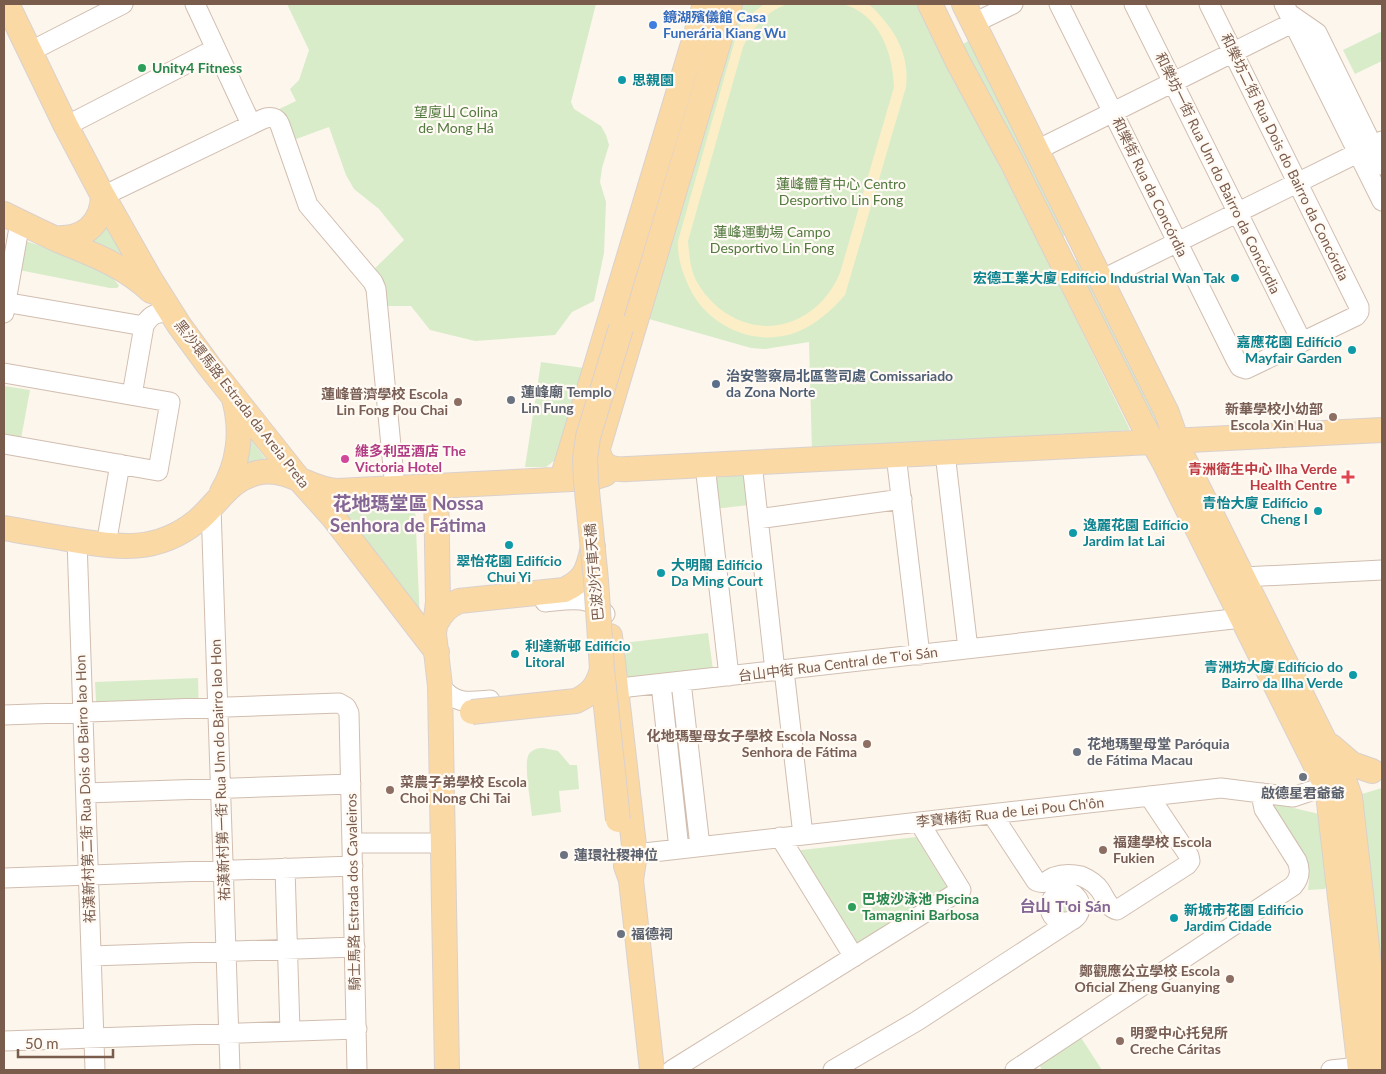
<svg xmlns="http://www.w3.org/2000/svg" width="1386" height="1074" font-family="Lato,'Noto Sans SC',sans-serif">
	<style>
		.green { fill: #d8ecc9 }
		.sand { fill: #fcefc7 }
		.lines { fill: none; stroke-linecap: round; stroke-linejoin: round }
		.minor-casing { stroke: #d1beb0; stroke-width: 21 }
		.major-casing { stroke: #dad1cd; stroke-width: 26 }
		.minor { stroke: #fff; stroke-width: 19 }
		.major { stroke: #fbd9a5; stroke-width: 24 }
		.major-bridge-casing { stroke: #dad1cd; stroke-width: 26; stroke-linecap: butt }
		.major-bridge { stroke: #fbd9a5; stroke-width: 24 }
		.shop-dot { fill: #3f7fe0; stroke: #fffaf3; stroke-width: 2 }
		.leisure-dot { fill: #2e9e5b; stroke: #fffaf3; stroke-width: 2 }
		.culture-dot { fill: #0f9aa8; stroke: #fffaf3; stroke-width: 2 }
		.service-dot { fill: #5c6f8a; stroke: #fffaf3; stroke-width: 2 }
		.worship-dot { fill: #6b7280; stroke: #fffaf3; stroke-width: 2 }
		.education-dot { fill: #8d6e63; stroke: #fffaf3; stroke-width: 2 }
		.hotel-dot { fill: #d1479c; stroke: #fffaf3; stroke-width: 2 }
		.health-dot { fill: #e0444e; stroke: #fffaf3; stroke-width: 2 }
		.labels { text-anchor: middle; stroke-width: 4.5; stroke-linejoin: round; paint-order: stroke }
		.shop-label { font-size: 14px; font-weight: bold; fill: #366cbe; stroke: #fffaf3; text-anchor: start }
		.leisure-label { font-size: 14px; font-weight: bold; fill: #27864d; stroke: #fffaf3; text-anchor: start }
		.culture-label { font-size: 14px; font-weight: bold; fill: #0d838f; stroke: #fffaf3; text-anchor: start }
		.park-label { font-size: 14px; fill: #537a41; stroke: #fffaf3 }
		.street-label { font-size: 14px; fill: #7a5c4d; stroke: #fffaf3 }
		.service-label { font-size: 14px; font-weight: bold; fill: #4e5e75; stroke: #fffaf3; text-anchor: start }
		.worship-label { font-size: 14px; font-weight: bold; fill: #5b616d; stroke: #fffaf3; text-anchor: start }
		.education-label { font-size: 14px; font-weight: bold; fill: #785e54; stroke: #fffaf3; text-anchor: end }
		.hotel-label { font-size: 14px; font-weight: bold; fill: #b23c85; stroke: #fffaf3; text-anchor: start }
		.health-label { font-size: 14px; font-weight: bold; fill: #be3a42; stroke: #fffaf3; text-anchor: end }
		.quarter-label { font-size: 16px; font-weight: bold; fill: #846695; stroke: #fffaf3 }
		.district-label { font-size: 19px; font-weight: bold; fill: #846695; stroke: #fffaf3 }
	</style>
	<rect width="100%" height="100%" fill="#fdf6ec"/>
	<path class="green" d="M287,4H596L571,102L574,109L601,126L606,135L609,145L602,168L600,182L606,202L604,253L594,301L572,312L555,335L475,341L430,330L411,306H381L370,273L404,240L379,209L354,189L346,175L329,127L288,142L275,111L296,101L290,89L299,80L309,50Z
		M737,4H918L1050,266L1130,430L812,452L809,342L765,349L751,348L642,317Z
		M1382,31V61L1355,74L1343,50Z
		M971,39L1066,235L1059,238L962,45Z
		M106,220L140,272L79,241Z
		M26,241C47,248 110,267 119,286L117,288H110L19,270Z
		M1078,259L1166,431L1164,439L1069,265Z
		M541,362L591,369L563,454L546,467H525Z
		M4,386L30,390L20,444L4,441Z
		M240,424L272,468L243,469Z
		M746,474L749,505L714,509L711,476Z
		M415,506L420,622L337,510Z
		M708,633L714,677L628,687L623,643Z
		M198,678L199,715L97,719L95,682Z
		M677,707L691,824L683,825L669,708Z
		M543,748L558,751L570,765H577L579,789L559,791L561,812L532,816C531,804 523,762 529,754C533,749 538,748 543,748Z
		M1382,788V1038L1357,800L1362,794Z
		M1277,804L1319,814L1328,880L1325,889L1308,890L1309,881L1308,871L1272,807Z
		M916,837L948,889L853,948L793,851Z
		M1052 906a13 13 0 1 1 26 0a13 13 0 1 1-26 0Z
		M1080,1036L1102,1070H1042L1039,1064Z"/>
	<path class="sand" d="M764,4H788C768,10 752,28 743,47L688,241C689,253 690,265 694,276C699,288 709,300 720,309C764,343 819,323 840,273L894,87C893,53 879,13 842,4C849,4 863,1 869,5C874,8 879,14 883,19C900,39 909,60 906,87L845,295C832,310 815,325 797,332C756,348 709,327 690,289C683,274 677,258 678,241L737,33L742,22Z"/>
	<g class="lines">
		<g class="minor-casing">
			<path id="minor" d="M195,4L251,124
				M1059,4L1236,360L1240,367L1246,369L1356,316L1359,312V307L1209,4
				M1134,4L1302,342
				M1284,4L1382,201
				M1291,15L1317,33L1382,165
				M974,23L1013,4
				M31,51L123,4
				M66,126L215,49
				M1037,150L1294,22
				M103,196L263,119C270,116 277,117 280,125L308,205L373,282L376,289L395,488
				M1101,280L1382,141
				M4,302L144,326
				M4,313L20,222
				M4,373L170,402L158,471L4,444
				M132,395L144,326C150,314 158,311 171,313
				M945,453L968,649
				M896,455L920,655
				M752,463L775,671
				M705,465L729,676
				M211,507L230,1070
				M758,519L902,499
				M77,540L95,1070
				M106,545L120,464
				M1243,577L1382,570
				M545,602C567,600 590,594 605,614
				M784,670L803,835
				M681,682L700,846
				M661,684L679,849
				M440,686C456,705 468,702 490,700
				M602,690L1242,618
				M4,715L339,703L346,707L349,713L357,1070
				M86,793L351,784
				M992,814L1036,881C1045,885 1047,880 1054,877C1062,874 1073,874 1081,876C1088,879 1096,884 1100,890C1105,897 1108,908 1117,910L1187,865L1190,861L1189,856L1149,796
				M780,837L854,957
				M352,843H442
				M635,854L1221,788L1293,797L1326,786
				M285,868L290,1031
				M4,878L353,866
				M1050 907a15 15 0 1 1 30 0a15 15 0 1 1-30 0Z
				M91,956L355,947
				M4,1041L357,1029
				M672,1070L961,890L919,822
				M833,1070L917,1021L1072,920
				M1015,1070L1293,886C1300,878 1301,871 1297,861L1264,809L1262,799L1263,793
				M1331,1070L1359,1067"/>
		</g>
		<g class="major-casing">
			<path id="major" d="M7,4L66,126L103,196L150,279L179,325L209,366L298,478L333,517L437,652
				M730,4L598,448C599,467 612,470 628,469L1382,430
				M930,4L957,60L1012,162L1141,421L1164,462L1326,786L1328,794L1360,1070
				M964,4L1167,413L1181,453L1344,780L1350,797L1381,1070
				M4,214C22,223 41,232 60,241C92,254 125,266 151,291
				M54,238C83,240 102,225 103,196
				M562,479L705,4
				M436,486L438,602L434,634L440,686L447,1070
				M222,492C239,464 243,431 234,399
				M4,528C25,532 46,535 67,539C116,547 155,555 197,521C220,502 229,477 262,472C290,468 310,490 337,491L592,478L605,474
				M436,623C442,612 448,606 459,601L564,590C586,580 588,569 593,547
				M610,636L635,854L631,880
				M1331,746L1352,764L1372,771
				M626,866L631,880L652,1070"/>
		</g>
		<use href="#minor" class="minor"/>
		<use href="#major" class="major"/>
		<g class="major-bridge-casing">
			<path id="major-bridge" d="M472,712L576,701C591,694 598,686 602,669
				M618,820L602,669L596,580L586,481L585,459L588,437L621,328"/>
		</g>
		<use href="#major-bridge" class="major-bridge"/>
	</g>
	<circle class="shop-dot" cx="653" cy="25" r="5"/>
	<g class="leisure-dot">
		<circle cx="142" cy="68" r="5"/>
		<circle cx="852" cy="907" r="5"/>
	</g>
	<g class="culture-dot">
		<circle cx="622" cy="80" r="5"/>
		<circle cx="1235" cy="278" r="5"/>
		<circle cx="1352" cy="350" r="5"/>
		<circle cx="1318" cy="511" r="5"/>
		<circle cx="1073" cy="533" r="5"/>
		<circle cx="509" cy="545" r="5"/>
		<circle cx="661" cy="573" r="5"/>
		<circle cx="515" cy="654" r="5"/>
		<circle cx="1353" cy="675" r="5"/>
		<circle cx="1174" cy="918" r="5"/>
	</g>
	<circle class="service-dot" cx="716" cy="384" r="5"/>
	<g class="worship-dot">
		<circle cx="511" cy="400" r="5"/>
		<circle cx="1077" cy="752" r="5"/>
		<circle cx="1303" cy="777" r="5"/>
		<circle cx="564" cy="855" r="5"/>
		<circle cx="621" cy="934" r="5"/>
	</g>
	<g class="education-dot">
		<circle cx="458" cy="402" r="5"/>
		<circle cx="1333" cy="417" r="5"/>
		<circle cx="867" cy="744" r="5"/>
		<circle cx="390" cy="790" r="5"/>
		<circle cx="1103" cy="850" r="5"/>
		<circle cx="1230" cy="979" r="5"/>
		<circle cx="1120" cy="1041" r="5"/>
	</g>
	<circle class="hotel-dot" cx="345" cy="459" r="5"/>
	<path class="health-dot" d="M1345.5 469.5h5v5h5v5h-5v5h-5v-5h-5v-5h5z"/>
	<g class="labels">
		<g class="shop-label">
			<text x="663" y="22">鏡湖殯儀館 Casa<tspan x="663" dy="16">Funerária Kiang Wu</tspan></text>
		</g>
		<g class="leisure-label">
			<text x="152" y="73">Unity4 Fitness</text>
			<text x="862" y="904">巴坡沙泳池 Piscina<tspan x="862" dy="16">Tamagnini Barbosa</tspan></text>
		</g>
		<g class="culture-label">
			<text x="632" y="85">思親園</text>
			<text x="1225" y="283" text-anchor="end">宏德工業大廈 Edifício Industrial Wan Tak</text>
			<text x="1342" y="347" text-anchor="end">嘉應花園 Edifício<tspan x="1342" dy="16">Mayfair Garden</tspan></text>
			<text x="1308" y="508" text-anchor="end">青怡大廈 Edifício<tspan x="1308" dy="16">Cheng I</tspan></text>
			<text x="1083" y="530">逸麗花園 Edifício<tspan x="1083" dy="16">Jardim Iat Lai</tspan></text>
			<text x="509" y="566" text-anchor="middle">翠怡花園 Edifício<tspan x="509" dy="16">Chui Yi</tspan></text>
			<text x="671" y="570">大明閣 Edifício<tspan x="671" dy="16">Da Ming Court</tspan></text>
			<text x="525" y="651">利達新邨 Edifício<tspan x="525" dy="16">Litoral</tspan></text>
			<text x="1343" y="672" text-anchor="end">青洲坊大廈 Edifício do<tspan x="1343" dy="16">Bairro da Ilha Verde</tspan></text>
			<text x="1184" y="915">新城市花園 Edifício<tspan x="1184" dy="16">Jardim Cidade</tspan></text>
		</g>
		<g class="park-label">
			<text x="456" y="117">望廈山 Colina<tspan x="456" dy="16">de Mong Há</tspan></text>
			<text x="841" y="189">蓮峰體育中心 Centro<tspan x="841" dy="16">Desportivo Lin Fong</tspan></text>
			<text x="772" y="237">蓮峰運動場 Campo<tspan x="772" dy="16">Desportivo Lin Fong</tspan></text>
		</g>
		<g class="street-label">
			<text transform="translate(1285 157) rotate(64)" y="5">和樂坊二街 Rua Dois do Bairro da Concórdia</text>
			<text transform="translate(1218 173) rotate(64)" y="5">和樂坊一街 Rua Um do Bairro da Concórdia</text>
			<text transform="translate(1150 187) rotate(64)" y="5">和樂街 Rua da Concórdia</text>
			<text transform="translate(242 404) rotate(52)" y="5">黑沙環馬路 Estrada da Areia Preta</text>
			<text transform="translate(594 572) rotate(-95)" y="5">巴波沙行車天橋</text>
			<text transform="translate(838 664) rotate(-7)" y="5">台山中街 Rua Central de T'oi Sán</text>
			<text transform="translate(220 770) rotate(-92)" y="5">祐漢新村第一街 Rua Um do Bairro Iao Hon</text>
			<text transform="translate(85 789) rotate(-92)" y="5">祐漢新村第二街 Rua Dois do Bairro Iao Hon</text>
			<text transform="translate(1010 812) rotate(-6)" y="5">李寶椿街 Rua de Lei Pou Ch'ôn</text>
			<text transform="translate(353 892) rotate(-91)" y="5">騎士馬路 Estrada dos Cavaleiros</text>
		</g>
		<g class="service-label">
			<text x="726" y="381">治安警察局北區警司處 Comissariado<tspan x="726" dy="16">da Zona Norte</tspan></text>
		</g>
		<g class="worship-label">
			<text x="521" y="397">蓮峰廟 Templo<tspan x="521" dy="16">Lin Fung</tspan></text>
			<text x="1087" y="749">花地瑪聖母堂 Paróquia<tspan x="1087" dy="16">de Fátima Macau</tspan></text>
			<text x="1303" y="798" text-anchor="middle">啟德星君爺爺</text>
			<text x="574" y="860">蓮環社稷神位</text>
			<text x="631" y="939">福德祠</text>
		</g>
		<g class="education-label">
			<text x="448" y="399">蓮峰普濟學校 Escola<tspan x="448" dy="16">Lin Fong Pou Chai</tspan></text>
			<text x="1323" y="414">新華學校小幼部<tspan x="1323" dy="16">Escola Xin Hua</tspan></text>
			<text x="857" y="741">化地瑪聖母女子學校 Escola Nossa<tspan x="857" dy="16">Senhora de Fátima</tspan></text>
			<text x="400" y="787" text-anchor="start">菜農子弟學校 Escola<tspan x="400" dy="16">Choi Nong Chi Tai</tspan></text>
			<text x="1113" y="847" text-anchor="start">福建學校 Escola<tspan x="1113" dy="16">Fukien</tspan></text>
			<text x="1220" y="976">鄭觀應公立學校 Escola<tspan x="1220" dy="16">Oficial Zheng Guanying</tspan></text>
			<text x="1130" y="1038" text-anchor="start">明愛中心托兒所<tspan x="1130" dy="16">Creche Cáritas</tspan></text>
		</g>
		<g class="hotel-label">
			<text x="355" y="456">維多利亞酒店 The<tspan x="355" dy="16">Victoria Hotel</tspan></text>
		</g>
		<g class="health-label">
			<text x="1337" y="474">青洲衛生中心 llha Verde<tspan x="1337" dy="16">Health Centre</tspan></text>
		</g>
		<g class="quarter-label">
			<text x="1065" y="912">台山 T'oi Sán</text>
		</g>
		<g class="district-label">
			<text x="408" y="510">花地瑪堂區 Nossa<tspan x="408" dy="22">Senhora de Fátima</tspan></text>
		</g>
	</g>
	<rect width="1386" height="1074" fill="none" stroke="#7a5c4d" stroke-width="10"/>
	<path d="M18 1049v8h95v-8" fill="none" stroke="#7a5c4d" stroke-width="2.5"/>
	<text x="25" y="1049" font-size="15" fill="#7a5c4d" stroke="#fffaf3" stroke-width="4" paint-order="stroke">50 m</text>
</svg>
